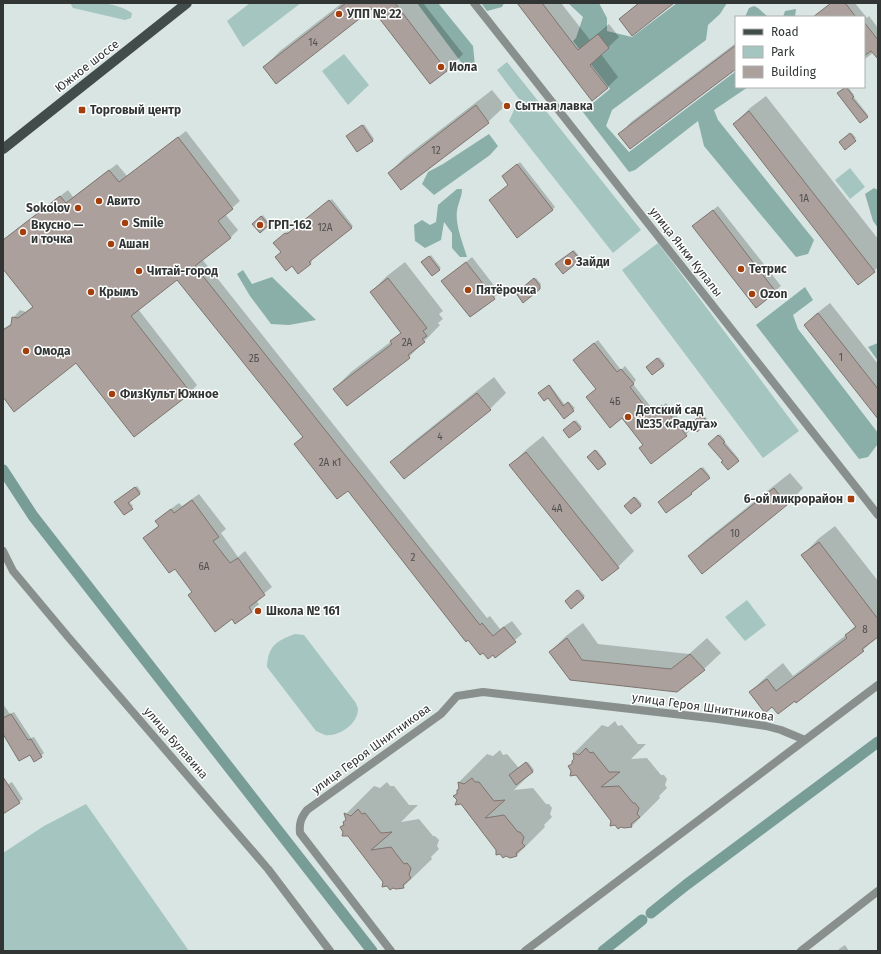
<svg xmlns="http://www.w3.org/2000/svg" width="881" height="954" font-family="'Fira Sans',sans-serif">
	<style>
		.green { fill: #a5c6c0 }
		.forest { fill: #89afa8 }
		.shadow { fill: #0003 }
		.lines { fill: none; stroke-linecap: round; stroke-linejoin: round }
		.canal { stroke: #789d96; stroke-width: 11 }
		.building { fill: #aba09b; stroke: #7f7470 }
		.street { stroke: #898f8d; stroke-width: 8 }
		.primary { stroke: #424c4a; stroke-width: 10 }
		.poi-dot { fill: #a33f0c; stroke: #fff; stroke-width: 1.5 }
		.labels { text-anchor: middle; stroke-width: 3; stroke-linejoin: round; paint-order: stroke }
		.number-label { font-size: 10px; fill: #50504e }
		.poi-label { font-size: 12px; font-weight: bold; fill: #313635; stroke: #fff; text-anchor: start }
		.street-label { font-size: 12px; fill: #313635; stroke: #fff }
	</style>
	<rect width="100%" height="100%" fill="#d8e5e2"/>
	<path class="green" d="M70,3C93,3 112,0 132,13L131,18L125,20L73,8Z
		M250,3H301L243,47L227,21Z
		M344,54L369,85L348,105L322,71Z
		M507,62L641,230L613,253L509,121L519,99L497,70Z
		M850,168L865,187L850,199L835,180Z
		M658,243L799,431L763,458L622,270Z
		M747,600L766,625L745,641L725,617Z
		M295,634L304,635L356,703C356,705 358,707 358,709C358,724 339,737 325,735C322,734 319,732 316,731L267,667C268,646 276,641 295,634Z
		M86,804L189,951H3V853L44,826Z"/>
	<path class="forest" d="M417,3H438L473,46L475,66L466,69Z
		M481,3H504L502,7L487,11Z
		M568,3H599L607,18V31L632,37L677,3H727L720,14L708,25L706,40L612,110L606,126L629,152L736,71V87H748L714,110L718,120L814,240L808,254L796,257L704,146L698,121L635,170L629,172L576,103H593L610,89L573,41L576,38L583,17Z
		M754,6L758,8L768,17H745L749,8Z
		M796,9L795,17H783L785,11Z
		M489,134L498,146L490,155L434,195L422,184L428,172L443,164Z
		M874,188L878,190V228L873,221L865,194Z
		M457,189H462C462,197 458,203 457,211C455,225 463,243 467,257H460L452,248V233L444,222L441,240L425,248L415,241L414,225L422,220L430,225L436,222L438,205Z
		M243,270L252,284L272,277L316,320L289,325L271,324L250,296L237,274Z
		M805,287L813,300L793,315L798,329L878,433L877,445L868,457L859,459L756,325Z
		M878,343V361L868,347Z"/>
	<path class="shadow" d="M342,3H423L463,54L447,70L431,83L373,8L264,67L280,51Z
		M518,3H561L590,40L609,24L619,37L601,54L618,77L607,88Z
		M638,3H673L620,19Z
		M831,3H855L867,18L869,16L878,28V57L874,52L864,60V17H815Z
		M736,43V67L620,134L631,122Z
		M846,87H848L854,95L853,96L868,115L860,122L840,92Z
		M492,90L505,106L488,122L401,189L389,173L405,157Z
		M766,96L878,239V267L874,271L734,124L750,108Z
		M364,124L374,139L357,151L349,135Z
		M186,131L240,201L225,214L238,230L231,237L202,259L487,618L490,616L500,629L512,621L522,634L495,657L348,490L295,444L303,436L177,279L138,309L197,385L190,393L76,362L3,395V329L12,323L13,318L20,310L26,312L33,306L3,267V240L68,190L73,197L117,164L127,176Z
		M852,133L856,138L845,148L840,142Z
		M520,162L555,207L552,210L509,184L506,174Z
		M332,199L353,226L311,260L312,262L310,264L282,252L276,241L288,231L289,233Z
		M718,206L781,286L756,307L699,221Z
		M263,215L269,223L260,232L253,224Z
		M574,250L581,258L579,260L558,263Z
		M431,255L441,268L439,269L422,262Z
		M472,257L499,292L494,298L443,281Z
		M405,262L443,311L439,314L443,319L438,323L440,325L409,357L347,405L334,389L351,372L393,340L402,331L371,292L387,276Z
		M536,278L541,284L539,288L518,292Z
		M830,303L878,364V417L805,325L816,314Z
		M598,340L621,370L625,366L636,380L633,384L655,412L666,403L689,431L686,435L644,445L597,389L578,356Z
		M659,357L665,364L652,374L647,367Z
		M494,377L506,393L490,409L392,462L408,446Z
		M550,385L565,405L569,402L575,408L564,417L548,397L541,391Z
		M703,414L708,420L697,431L691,424Z
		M576,420L582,427L580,428H566Z
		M720,434L725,440L724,441L739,459L728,469L724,461L710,444Z
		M543,436L634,551L618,567L511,465L527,449Z
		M597,450L606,462L605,463L590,455Z
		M703,467L710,476L692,491L691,493L661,501Z
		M790,473L803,488L787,505L689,556L706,540Z
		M137,486L141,492L129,501L133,506L124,514L116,501Z
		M199,494L226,529L221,533L238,557L245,551L272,587L256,600L259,604L252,611L236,623L232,618L193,591L175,567L144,538L159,525L157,521L164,514L179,503L182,506Z
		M636,497L642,504L631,513L626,506Z
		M835,526L878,581V636L863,650L795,699L773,706L750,692L767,676L783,663L793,676L846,635L856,625L802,556L818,539Z
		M579,589L585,596L572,607L566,601Z
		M583,623L598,644L689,654L707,638L721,653L704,669L676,691L550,652L566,636Z
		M3,704L10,714L14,712L31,738L34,737L44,753L41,756L30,754L5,736L3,738Z
		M615,721L618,726L622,725L638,744H646L631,759L647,758L661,775H664L667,779L665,785L667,788L659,796L660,798L632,826L612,820L573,763L575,760L574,753L602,725L608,727Z
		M500,750L503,755L507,754L519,768L528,762L534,770L514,790L533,788L546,804H549L552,808L550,814L552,817L544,825L545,827L517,855L497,850L455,796L460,788L459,782L487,754L493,756Z
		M12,782L23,799L3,813V787Z
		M387,782L390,786H394L409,805H418L401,822L419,819L433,836H435L439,840L437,846L439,849L431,857L432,859L403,887L384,881L341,827L347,820L346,814L374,786L380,788Z
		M845,945L849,951H838L839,949Z"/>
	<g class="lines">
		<path class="canal" d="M3,470L33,516L372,951
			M651,913L686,885L878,742
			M603,951L642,920"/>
	</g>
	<path class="building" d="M346,3H395L447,71L430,84L372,9L276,84L263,67Z
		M517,3H542L578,50L598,34L609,48L590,65L608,88L592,101Z
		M639,3H674L632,36L619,19Z
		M831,3H845L856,17H813Z
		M864,22L878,40V59L871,51L864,56Z
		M736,45V69L630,149L618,134Z
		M846,87L854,97L852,98L868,117L860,123L837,93Z
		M476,105L489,123L401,190L388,173Z
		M749,111L875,272L858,285L733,124Z
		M362,125L373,141L357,152L346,136Z
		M850,133L856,141L845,150L839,142Z
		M178,137L233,209L218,221L231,238L195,266L480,625L482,623L493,636L504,627L516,642L495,658L493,655L488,659L483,653L480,655L468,640L466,642L348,491L337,499L294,444L303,437L177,280L131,316L191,393L134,437L76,363L14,412L3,397V330L11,325L12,317L18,318L33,307L3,269V240L60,196L66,203L109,170L119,182Z
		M517,164L553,210L517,238L489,200L508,185L502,176Z
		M329,200L352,228L309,262L311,264L298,274L292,266L286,271L275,257L281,252L273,243L285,233L287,234Z
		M713,210L776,292L756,308L692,226Z
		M261,216L269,225L260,233L252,224Z
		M573,251L580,260L563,274L555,264Z
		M429,256L440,270L432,276L421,262Z
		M466,262L495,299L470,317L441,281Z
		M388,278L427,328L423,331L427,336L422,339L425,342L408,355L410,358L347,406L333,389L392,344L390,341L401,333L370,292Z
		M534,278L540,286V289L523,303L516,293Z
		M818,313L878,389V419L804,325Z
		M594,343L617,372L621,369L634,384L630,387L651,414L662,405L687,436L651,464L639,448L643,445L622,418L610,428L586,397L596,389L573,360Z
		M657,358L664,366L652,375L646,367Z
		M549,385L563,406L568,402L574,411L564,419L548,398L544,401L538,393Z
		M477,393L491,410L404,479L390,462Z
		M701,415L708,422L697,432L690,424Z
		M574,421L581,429L569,438L563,430Z
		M718,435L725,442L723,443L739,461L728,470L721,462L723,461L708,444Z
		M595,450L606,464L598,470L587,457Z
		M526,452L619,568L602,581L509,465Z
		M701,468L710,478L691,493L692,494L666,513L658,502Z
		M135,487L140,494L128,503L133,509L124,515L114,502Z
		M774,488L787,505L702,574L688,556Z
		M634,497L641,506L631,514L624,506Z
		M192,500L219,537L213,541L230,563L238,558L265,595L249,607L252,612L235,624L232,619L215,632L188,595L192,592L175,569L169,573L143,538L159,526L155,521L171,509L174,513Z
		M819,542L878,619V637L862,649L864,651L796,703L795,701L778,714L772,707L765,713L749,692L767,679L776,691L847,638L845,635L856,627L801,555Z
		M577,590L584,598L571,609L565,601Z
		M567,638L582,660L671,669L690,654L705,670L677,692L570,680L549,652Z
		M11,714L28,740L31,739L42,757L34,762L30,755L19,761L3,734V718Z
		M586,748L590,753L593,752L609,772H620L601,787L619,786L633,803H635L639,808L637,814L640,817L631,824L632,827L624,828L621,827L618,829L615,825L610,826L611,821L576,775L570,776L571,771L568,766L572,764V761L574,759L573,753L579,755Z
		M526,762L533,772L516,785L509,775Z
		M3,777L20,803L3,814Z
		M472,778L475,782H479L494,801L505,800L485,818L504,815L518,832H520L524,837L522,843L525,846L516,853L517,856L510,858L506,856L503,858L500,854L496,855V850L461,804L455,805L457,800L453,796L457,794V790L459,789L458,782L464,784Z
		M358,809L362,814L365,813L381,833L392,832L371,850L391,847L404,864L407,863L411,868L409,875L411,878L403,885L404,888L396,889L393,888L390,890L387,886L382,887L383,882L348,836H342L343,832L340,827L344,825L343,822L346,820L344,813L351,816Z"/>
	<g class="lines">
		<path class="street" d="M474,3L878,515
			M3,551L13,571L69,638L268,869L330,951
			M391,951L300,833C299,823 301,818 307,810L441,714L457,696L483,692L718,719L766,726L781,730L805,740
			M525,951L878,685
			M801,951L878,891"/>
		<path class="primary" d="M3,149L187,3"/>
	</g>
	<g class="poi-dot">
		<circle cx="339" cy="14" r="4"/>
		<circle cx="441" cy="67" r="4"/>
		<circle cx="507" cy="106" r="4"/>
		<rect x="78" y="106" width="8" height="8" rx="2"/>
		<circle cx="99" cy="201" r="4"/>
		<circle cx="78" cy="208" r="4"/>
		<circle cx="125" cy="223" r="4"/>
		<circle cx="260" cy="225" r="4"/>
		<circle cx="23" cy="232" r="4"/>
		<circle cx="111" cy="244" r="4"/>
		<circle cx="568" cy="262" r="4"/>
		<circle cx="741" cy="269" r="4"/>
		<circle cx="139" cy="271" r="4"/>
		<circle cx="468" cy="290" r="4"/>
		<circle cx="91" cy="292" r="4"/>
		<circle cx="752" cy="294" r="4"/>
		<circle cx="26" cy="351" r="4"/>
		<circle cx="112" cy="394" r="4"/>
		<circle cx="628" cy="417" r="4"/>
		<rect x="847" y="495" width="8" height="8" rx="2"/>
		<circle cx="258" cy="611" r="4"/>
	</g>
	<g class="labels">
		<g class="number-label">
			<text x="313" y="46">14</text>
			<text x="436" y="154">12</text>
			<text x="804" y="202">1А</text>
			<text x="325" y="231">12А</text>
			<text x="407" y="346">2А</text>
			<text x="841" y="361">1</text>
			<text x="254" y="362">2Б</text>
			<text x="615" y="405">4Б</text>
			<text x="440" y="440">4</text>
			<text x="330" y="466">2А к1</text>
			<text x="557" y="512">4А</text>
			<text x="735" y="537">10</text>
			<text x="413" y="561">2</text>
			<text x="204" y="570">6А</text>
			<text x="865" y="633">8</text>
		</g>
		<g class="poi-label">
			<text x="347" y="18">УПП № 22</text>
			<text x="449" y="71">Иола</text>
			<text x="515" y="110">Сытная лавка</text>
			<text x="90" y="114">Торговый центр</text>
			<text x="107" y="205">Авито</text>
			<text x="70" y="212" text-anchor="end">Sokolov</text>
			<text x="133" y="227">Smile</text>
			<text x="31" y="229">Вкусно —<tspan x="31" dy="14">и точка</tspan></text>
			<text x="268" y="229">ГРП-162</text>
			<text x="119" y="248">Ашан</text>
			<text x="576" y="266">Зайди</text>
			<text x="749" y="273">Тетрис</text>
			<text x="147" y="275">Читай-город</text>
			<text x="476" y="294">Пятёрочка</text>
			<text x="99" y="296">Крымъ</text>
			<text x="760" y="298">Ozon</text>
			<text x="34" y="355">Омода</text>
			<text x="120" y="398">ФизКульт Южное</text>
			<text x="636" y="414">Детский сад<tspan x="636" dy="14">№35 «Радуга»</tspan></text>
			<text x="843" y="503" text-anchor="end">6-ой микрорайон</text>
			<text x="266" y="615">Школа № 161</text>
		</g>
		<g class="street-label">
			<text transform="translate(87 66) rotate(-38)" y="4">Южное шоссе</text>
			<text transform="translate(686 252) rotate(52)" y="4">улица Янки Купалы</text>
			<text transform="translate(703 707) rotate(8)" y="4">улица Героя Шнитникова</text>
			<text transform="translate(176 743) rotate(49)" y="4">улица Булавина</text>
			<text transform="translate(371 749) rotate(-36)" y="4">улица Героя Шнитникова</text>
		</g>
	</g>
	<rect width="881" height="954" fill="none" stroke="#313635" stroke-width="8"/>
	<rect x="735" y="16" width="130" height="72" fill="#ffffff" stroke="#adafae"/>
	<rect x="743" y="29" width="20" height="6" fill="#424c4a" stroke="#adafae"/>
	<text x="771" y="36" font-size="12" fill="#313635">Road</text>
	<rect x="743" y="46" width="20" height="12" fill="#a5c6c0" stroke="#adafae"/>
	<text x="771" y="56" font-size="12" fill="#313635">Park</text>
	<rect x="743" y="66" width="20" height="12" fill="#aba09b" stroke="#adafae"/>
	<text x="771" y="76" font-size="12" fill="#313635">Building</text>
</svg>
